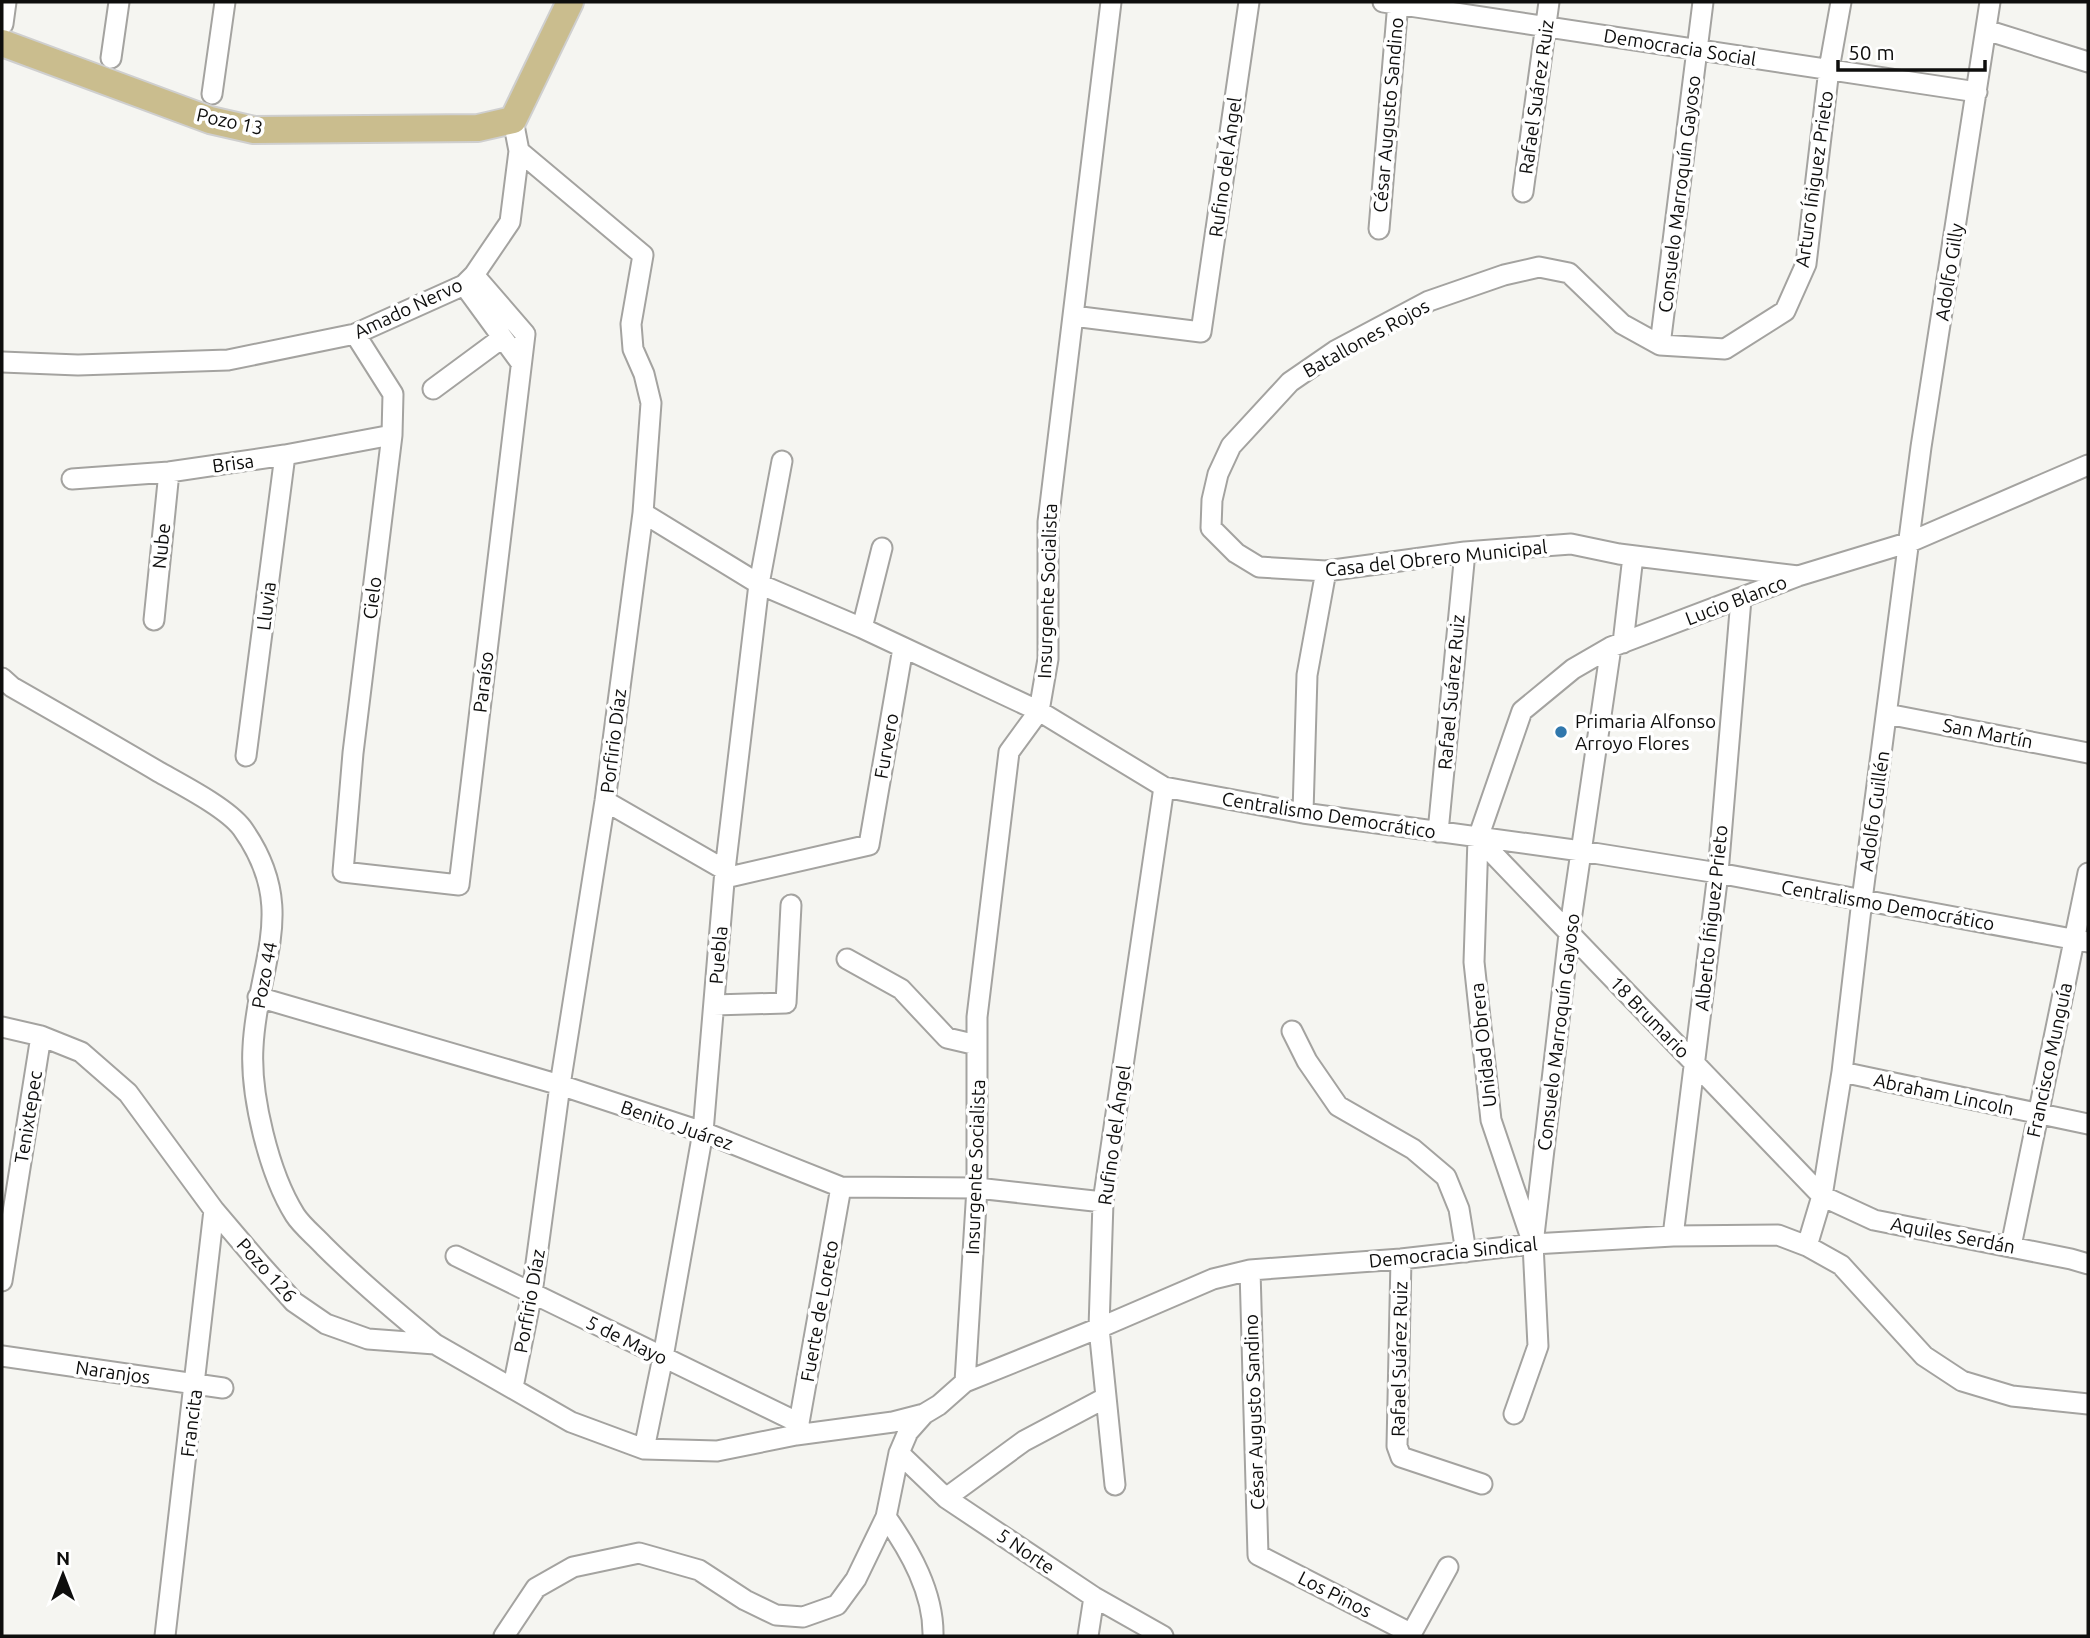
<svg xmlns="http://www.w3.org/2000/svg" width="2090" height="1638" font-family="Ubuntu,sans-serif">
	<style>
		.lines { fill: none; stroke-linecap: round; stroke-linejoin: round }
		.minor-casing { stroke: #a4a3a0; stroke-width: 23 }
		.major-casing { stroke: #cfcfcf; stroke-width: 30 }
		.minor { stroke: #fff; stroke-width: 19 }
		.major { stroke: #cabd8e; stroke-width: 26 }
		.poi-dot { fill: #3077ac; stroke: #fff; stroke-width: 2.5 }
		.labels { text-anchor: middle; stroke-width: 7; stroke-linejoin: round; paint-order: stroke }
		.street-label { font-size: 19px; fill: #0e0e0d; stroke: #fff }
		.poi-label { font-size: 19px; fill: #0e0e0d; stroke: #fff; text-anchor: start }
	</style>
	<rect width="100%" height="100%" fill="#f5f5f1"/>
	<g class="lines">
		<g class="minor-casing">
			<path id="minor" d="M1383,2L1977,92
				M3,24L6,2
				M1986,30L2088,62
				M111,58L119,2
				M212,94L225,2
				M1523,192L1549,2
				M1379,229L1398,2
				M464,285L521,363
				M1073,316L1201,332L1249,2
				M355,334L393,394L392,435L353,753L343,872L459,885L525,334L474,275
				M1660,345L1703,2
				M2,362L78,365L228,360L355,334L464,285L474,275L510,222L519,151L513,120
				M433,389L502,338
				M72,479L169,472L285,455L392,435
				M643,513L759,584L862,628L1039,711L1164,787L1303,813L1581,851L1718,873L2088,942
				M1798,576L1619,554L1571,544L1465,552L1326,571L1259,567L1236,553L1211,528L1212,500L1218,474L1231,446L1290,382L1335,351L1429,301L1504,275L1539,267L1569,273L1622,324L1660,345L1725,349L1785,311L1806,264L1829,69L1841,2
				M154,620L169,472
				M862,628L882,548
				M1623,643L1633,556
				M2,678L12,687C61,715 110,743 159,772C182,785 227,808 242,828C300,909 257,962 253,1047C250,1095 269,1174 295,1215C302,1226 315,1236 324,1246C359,1281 396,1312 435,1344
				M1887,714L2088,753
				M246,756L285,455
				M605,801L725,870
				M1303,813L1307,675L1326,571
				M1438,832L1465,552
				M1478,838L1822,1196L1874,1220L2071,1259L2088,1264
				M725,878L869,845L903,648
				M847,959L901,989L947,1038L977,1045
				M258,997L560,1085L703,1132L841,1187L977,1188L1103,1202
				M714,1005L786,1003L791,905
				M2,1027L41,1036L81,1052L128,1093L214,1210L260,1264L294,1302L326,1324L368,1339L435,1344L571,1422L644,1449L717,1451L796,1435L893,1422L924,1414L939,1405L965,1382L1099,1328L1213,1279L1250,1270L1401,1259L1533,1244L1673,1236L1778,1235L1807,1246L1841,1265L1924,1356L1962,1381L2012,1396L2088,1404
				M1292,1031L1307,1061L1338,1106L1413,1149L1446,1177L1459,1209L1466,1252
				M1842,1072L2088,1124
				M1673,1236L1718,873L1741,599
				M1533,1244L1491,1120L1474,962L1478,838L1522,711L1573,669L1611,647L1798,576L1910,542L2088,465
				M1807,1246L1822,1196L1842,1072L1862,900L1921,447L1990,2
				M2011,1246L2088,873
				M456,1256L799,1423
				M1401,1259L1397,1446L1401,1457L1482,1484
				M1250,1270L1258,1555L1412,1634
				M2,1281L41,1036
				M2,1356L223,1388
				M965,1382L977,1188V1017L1009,752L1039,711L1048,659V522L1111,2
				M513,1387L532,1293L560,1085L605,801L643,513L651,403L644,374L633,349L631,324L643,255L519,151
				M1514,1414L1538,1346L1533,1244L1569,934L1611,647
				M797,1434L841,1187
				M644,1449L663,1357L703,1132L725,870L759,584L782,461
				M899,1453L946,1498L1094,1597L1163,1636
				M1115,1485L1099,1328L1103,1202L1164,787
				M946,1498L1024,1441L1105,1398
				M886,1517C910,1551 934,1593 933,1636
				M165,1636L214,1210
				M504,1636L536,1588L573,1567L639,1553L699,1570L745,1600L776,1615L803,1617L837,1605L856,1579L886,1517L899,1453L908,1432L924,1414
				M1088,1636L1094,1597
				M1410,1636L1448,1567"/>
		</g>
		<g class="major-casing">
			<path id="major" d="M2,43L210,120L254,130L478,128L513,120L570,2"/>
		</g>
		<use href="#minor" class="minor"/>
		<use href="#major" class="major"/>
	</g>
	<circle class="poi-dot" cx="1561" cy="732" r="7"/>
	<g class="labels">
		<g class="street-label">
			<text transform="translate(1680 47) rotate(9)" y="7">Democracia Social</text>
			<text transform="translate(1536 97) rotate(-82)" y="7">Rafael Suárez Ruiz</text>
			<text transform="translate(1388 115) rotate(-85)" y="7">César Augusto Sandino</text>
			<text transform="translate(230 121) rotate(12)" y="7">Pozo 13</text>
			<text transform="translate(1225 167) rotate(-82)" y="7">Rufino del Ángel</text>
			<text transform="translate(1814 179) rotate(-82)" y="7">Arturo Íñiguez Prieto</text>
			<text transform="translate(1679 194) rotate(-83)" y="7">Consuelo Marroquín Gayoso</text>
			<text transform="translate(1949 272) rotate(-81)" y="7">Adolfo Gilly</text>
			<text transform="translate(408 308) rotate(-25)" y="7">Amado Nervo</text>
			<text transform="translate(1366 338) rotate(-29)" y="7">Batallones Rojos</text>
			<text transform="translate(233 463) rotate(-8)" y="7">Brisa</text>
			<text transform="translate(161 546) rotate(-84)" y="7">Nube</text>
			<text transform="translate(1436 558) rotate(-6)" y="7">Casa del Obrero Municipal</text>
			<text transform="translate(1047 591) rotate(-88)" y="7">Insurgente Socialista</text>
			<text transform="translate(372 598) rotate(-83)" y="7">Cielo</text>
			<text transform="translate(1736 600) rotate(-21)" y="7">Lucio Blanco</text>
			<text transform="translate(266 606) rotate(-83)" y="7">Lluvia</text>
			<text transform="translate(483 682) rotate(-83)" y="7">Paraíso</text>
			<text transform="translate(1451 692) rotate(-85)" y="7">Rafael Suárez Ruiz</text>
			<text transform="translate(1988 733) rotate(11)" y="7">San Martín</text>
			<text transform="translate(613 741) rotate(-83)" y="7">Porfirio Díaz</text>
			<text transform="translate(886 746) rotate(-80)" y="7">Furvero</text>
			<text transform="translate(1874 811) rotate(-82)" y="7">Adolfo Guillén</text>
			<text transform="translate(1329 815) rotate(9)" y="7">Centralismo Democrático</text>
			<text transform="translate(1888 905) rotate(10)" y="7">Centralismo Democrático</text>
			<text transform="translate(1711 918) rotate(-84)" y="7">Alberto Íñiguez Prieto</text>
			<text transform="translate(718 955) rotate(-85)" y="7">Puebla</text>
			<text transform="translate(264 975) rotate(-79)" y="7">Pozo 44</text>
			<text transform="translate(1650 1017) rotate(46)" y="7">18 Brumario</text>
			<text transform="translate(1558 1032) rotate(-83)" y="7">Consuelo Marroquín Gayoso</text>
			<text transform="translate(1483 1045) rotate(-96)" y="7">Unidad Obrera</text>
			<text transform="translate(2049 1060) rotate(-78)" y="7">Francisco Munguía</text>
			<text transform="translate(1944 1094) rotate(12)" y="7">Abraham Lincoln</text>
			<text transform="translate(28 1117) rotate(-81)" y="7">Tenixtepec</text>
			<text transform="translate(677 1125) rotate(19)" y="7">Benito Juárez</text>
			<text transform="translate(1114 1135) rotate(-82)" y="7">Rufino del Ángel</text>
			<text transform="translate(975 1167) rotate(-88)" y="7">Insurgente Socialista</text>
			<text transform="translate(1953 1235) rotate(11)" y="7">Aquiles Serdán</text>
			<text transform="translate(1453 1252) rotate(-6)" y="7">Democracia Sindical</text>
			<text transform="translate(267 1270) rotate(48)" y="7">Pozo 126</text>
			<text transform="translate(529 1301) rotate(-80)" y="7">Porfirio Díaz</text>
			<text transform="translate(819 1311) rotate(-80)" y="7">Fuerte de Loreto</text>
			<text transform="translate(627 1340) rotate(26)" y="7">5 de Mayo</text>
			<text transform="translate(1399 1359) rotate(-89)" y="7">Rafael Suárez Ruiz</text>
			<text transform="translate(113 1372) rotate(8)" y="7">Naranjos</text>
			<text transform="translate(1254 1412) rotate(-92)" y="7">César Augusto Sandino</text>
			<text transform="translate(191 1423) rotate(-83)" y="7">Francita</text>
			<text transform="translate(1026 1551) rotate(34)" y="7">5 Norte</text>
			<text transform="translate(1335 1594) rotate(27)" y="7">Los Pinos</text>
		</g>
		<g class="poi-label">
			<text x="1575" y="728">Primaria Alfonso<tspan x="1575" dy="22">Arroyo Flores</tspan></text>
		</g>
	</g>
	<rect width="2090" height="1638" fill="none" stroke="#0e0e0d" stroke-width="7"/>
	<g transform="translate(63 1575)" stroke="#ffffff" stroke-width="5" paint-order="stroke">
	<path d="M0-5L12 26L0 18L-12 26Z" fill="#0e0e0d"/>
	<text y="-10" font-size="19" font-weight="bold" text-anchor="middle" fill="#0e0e0d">N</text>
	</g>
	<path d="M1838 60v10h147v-10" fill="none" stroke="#0e0e0d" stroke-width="3.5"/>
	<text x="1848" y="60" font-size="21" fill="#0e0e0d" stroke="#ffffff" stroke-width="5" paint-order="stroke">50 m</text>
</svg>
